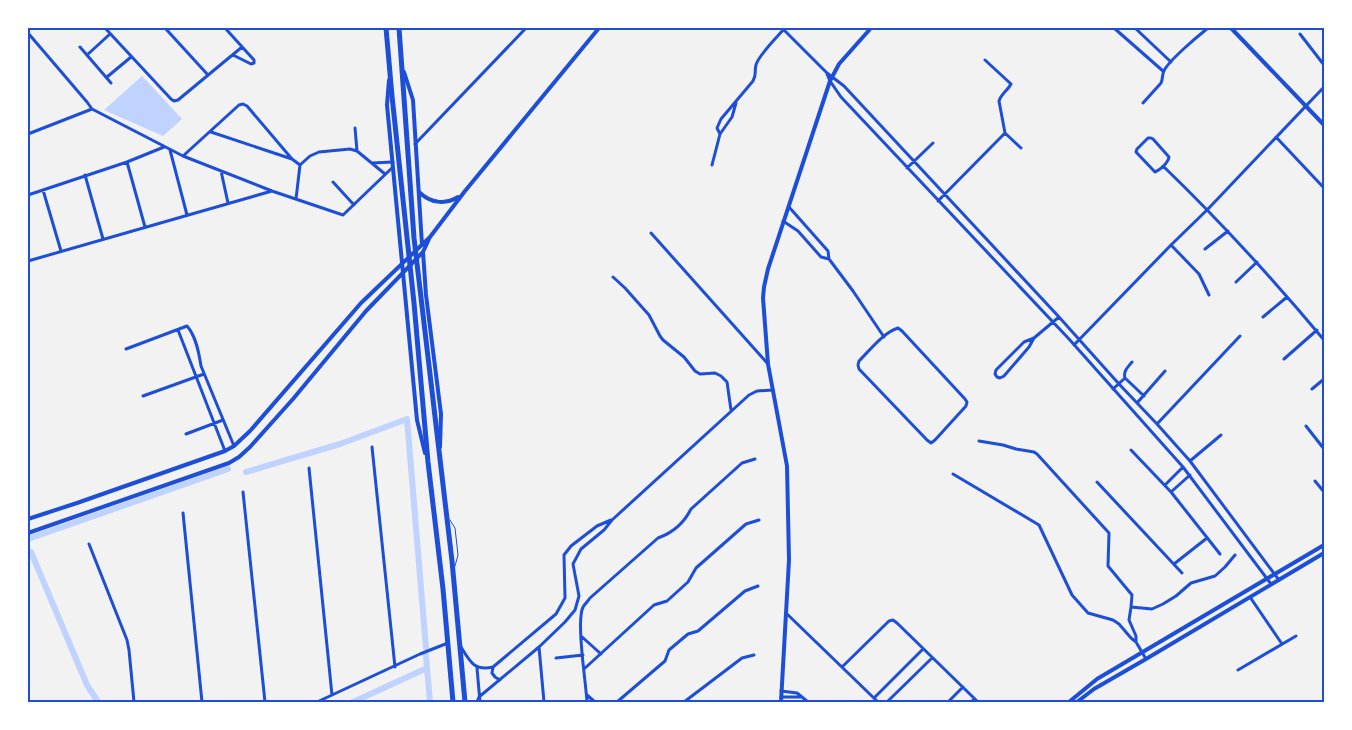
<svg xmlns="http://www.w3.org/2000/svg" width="1352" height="730" font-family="'Roboto Condensed',sans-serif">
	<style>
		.water { fill: #bfd3fe }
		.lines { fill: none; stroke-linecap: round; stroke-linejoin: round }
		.canal { stroke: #bfd3fe; stroke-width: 6 }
		.service { stroke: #1d4ed8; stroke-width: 1 }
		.minor { stroke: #1d4ed8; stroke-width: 3 }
		.tertiary { stroke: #1d4ed8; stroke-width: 4 }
		.trunk { stroke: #1d4ed8; stroke-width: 5 }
		.neatline { fill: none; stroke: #1d4ed8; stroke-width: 2 }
	</style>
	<rect width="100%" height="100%" fill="#f2f2f2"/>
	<path class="water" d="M142,76L182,119L163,136L104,110Z"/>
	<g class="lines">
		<path class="canal" d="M246,472L340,444L407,419L426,648
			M28,537L31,538L228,469
			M31,552L87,685L98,702
			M426,655L427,668
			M353,702L427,668L430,702"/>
		<path class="service" d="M450,520L455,528L458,555L455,566"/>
		<path class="minor" d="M105,28L171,99L174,101L178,100L242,47
			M165,28L208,75
			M225,28L254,60V63L251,64L233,55
			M782,28L827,73L844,86L1059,317L1119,384L1157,424L1190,461L1279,580
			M1114,28L1163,71
			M1135,28L1171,62
			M28,33L87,102L92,109L183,156L272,191L343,215L393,167
			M1300,34L1324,65
			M80,47L111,83
			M87,55L110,34
			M827,74L830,81L841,97L1069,339L1183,467L1271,584
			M107,77L131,57
			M1143,103L1161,83C1163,79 1162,74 1164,71C1168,61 1198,36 1208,28
			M355,128L357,151
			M211,132L292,159L300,165
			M1005,133L1021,148
			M28,134L92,109
			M720,134L717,128L721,119L753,81C757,74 754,72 756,65C758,56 777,37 784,29
			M1276,137L1324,188
			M1148,138H1151L1153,139L1169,157C1168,163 1160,170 1155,172L1136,152L1137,149Z
			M415,144L526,28
			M170,150L187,215
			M183,156L239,105L243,104L247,106L292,159
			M127,162L145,227
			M372,163L393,162
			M712,165L720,134L732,117L736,103
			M1163,166C1220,221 1273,279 1324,340
			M907,168L933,143
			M221,171L228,203
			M85,175L103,239
			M333,182L354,205
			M43,190L61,251
			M28,195L127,162L164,147
			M296,199L300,165L310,156L319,152L350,149L357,151L385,174
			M938,201L1005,133L999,101C1001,94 1008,90 1011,84L985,60
			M789,207L828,251L829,259L853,291L884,337
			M783,221L798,231L821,257L829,259
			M651,233L768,364
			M1171,245L1199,274L1209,295
			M1205,249L1228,231
			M28,261L272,191
			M613,277L625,288L649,315L660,336L663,340L684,357L695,371L700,374L715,373L721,376L727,382L731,410
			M1236,282L1257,262
			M1263,317L1287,297
			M898,328L902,331L965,399L967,402L966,406L935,440L931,443L927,440L859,369L858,365L859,361C869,351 884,332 898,328Z
			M178,330L225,451
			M1034,338L1029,347L1004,376L1000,378L997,377L995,374L996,370L1024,342L1034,338L1059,317
			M1074,345L1171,245L1208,209L1324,87
			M126,349L187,326C196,336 199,353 201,366L234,446
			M1284,359L1317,330
			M1125,378C1123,371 1128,367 1132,362
			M1113,389L1125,378L1144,396
			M1312,389L1324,379
			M143,396L204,374
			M1137,403L1165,371
			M1157,424L1240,336
			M1306,426L1324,449
			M186,434L223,420
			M979,441L1003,445L1016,449L1034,452L1037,454L1109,533L1108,566L1132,595L1131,607
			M372,447L395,667
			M1131,450L1171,492L1220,554
			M1190,461L1221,435
			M309,468L332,695
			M953,474L1039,525L1072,595L1088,613L1113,620L1119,624L1131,638L1136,642L1146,659
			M1315,481L1324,492
			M1097,482L1182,573
			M1165,485L1183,467
			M243,492L265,702
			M1171,492L1190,475
			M183,513L202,702
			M89,544L127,640L129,650L134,702
			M1174,564L1207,538
			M1250,597L1282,644
			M786,613L878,702
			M581,636L601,654
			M1136,642V636L1129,620L1131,607L1152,609L1163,604L1176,596L1191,583L1215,576L1225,567L1235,555
			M461,647C470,662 474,671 493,667L556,614L565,598L564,555L571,546L597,526L611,520
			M539,647L544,702
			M556,658L583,655
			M493,667L492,673L495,677L500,680
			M842,667L889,621L893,620L897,623L978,702
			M477,668L480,702
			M584,669L654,605L667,601L688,582L696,568L746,524L759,520
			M1238,670L1296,636
			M781,691L797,693L808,702
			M587,695L595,702
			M781,697H802
			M874,698L923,649
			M317,702L420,654L448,643
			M477,702L479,697L539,647L565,622L575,610L579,596L573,564L581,549L604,530L612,520L749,395L757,391L773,390
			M587,702C586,683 576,622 583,607C585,604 588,601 590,598L658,538C672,533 684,523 691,509L742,463L755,459
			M617,702L665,661L669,650L688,634L698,631L745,591L758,586
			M684,702L742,658L754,655
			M887,702L932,658
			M948,702L963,687
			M971,702L974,699"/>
		<path class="tertiary" d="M1231,28L1324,125
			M404,72L413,100L422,245
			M389,80L387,105L417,420L425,453
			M419,192C430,203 445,205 458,197
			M423,252L426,295L441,414L440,447
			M28,519L77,503L225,451L234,446L250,431L361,303L430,237L465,191L599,28
			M28,533L229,463L239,457L250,447L293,399L366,311L423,252L429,239
			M781,702L789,560L787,466L768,364L763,298L764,287L768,269L830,81L839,64L871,28
			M1069,702L1097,679L1324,545
			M1077,702L1094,689L1146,659L1324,553"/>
		<path class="trunk" d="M386,28L392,96L414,303L428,462L443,589L453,702
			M399,28L414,238L452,561L465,702"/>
	</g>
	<rect width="1352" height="730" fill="none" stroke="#ffffff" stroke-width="58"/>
	<rect x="29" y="29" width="1294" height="672" class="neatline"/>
</svg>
